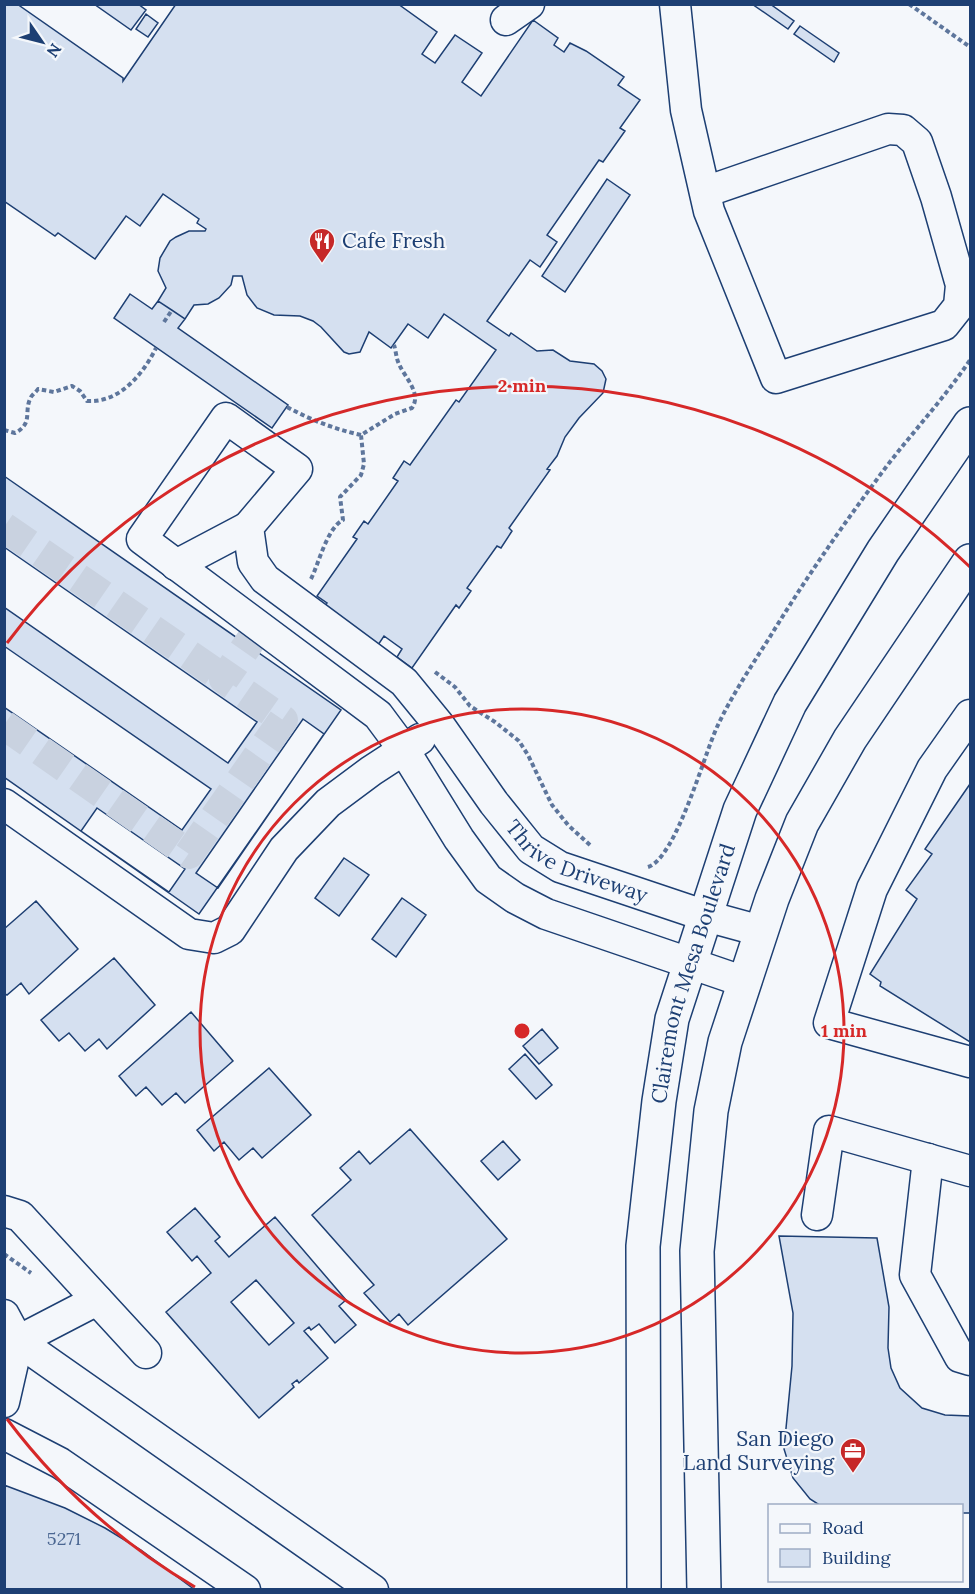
<svg xmlns="http://www.w3.org/2000/svg" width="975" height="1594" font-family="Lora,serif">
	<style>
		.building { fill: #d5e0f0; stroke: #1d3f73; stroke-width: 1.5; fill-rule: evenodd }
		.lines { fill: none; stroke-linecap: round; stroke-linejoin: round }
		.minor-tunnel { stroke: #c9d2e0; stroke-width: 30; stroke-dasharray: 30 15; stroke-linecap: butt }
		.minor-casing { stroke: #1d3f73; stroke-width: 33 }
		.major-casing { stroke: #1d3f73; stroke-width: 36 }
		.path { stroke: #5e769c; stroke-width: 4; stroke-dasharray: 4.5 3; stroke-linecap: butt }
		.minor { stroke: #f4f7fb; stroke-width: 30 }
		.major { stroke: #f4f7fb; stroke-width: 33 }
		.ring { fill: none; stroke: #d62828; stroke-width: 3 }
		.labels { text-anchor: middle; stroke-width: 4.5; stroke-linejoin: round; paint-order: stroke }
		.number-label { font-size: 18px; fill: #4b6792 }
		.poi-label { font-size: 21px; fill: #1d3f73; stroke: #f4f7fb; text-anchor: start }
		.street-label { font-size: 21px; fill: #1d3f73; stroke: #f4f7fb }
		.centre { fill: #d62828; stroke: #f4f7fb; stroke-width: 3 }
		.ring-label { font-size: 18px; text-anchor: middle; font-weight: bold; fill: #d62828; stroke: #f4f7fb; stroke-width: 4.5; stroke-linejoin: round; paint-order: stroke }
	</style>
	<rect width="100%" height="100%" fill="#f4f7fb"/>
	<path class="building" d="M4,4H17L123,78V81L176,4H398L437,32L422,54L435,63L455,35L482,53L462,82L481,96L533,20L558,38L554,45L564,52L570,43L586,51L624,77L618,85L640,100L620,128L625,131L603,162L599,160L547,235L557,242L540,267L530,260L487,321L509,336L511,333L537,351L553,350L570,361L594,364L602,371L606,379L603,393L579,418L565,437L557,456L547,469L550,470L509,528L512,531L501,548L497,546L467,588L471,591L459,608L456,605L412,668L397,657L402,649L384,636L378,645L321,612L327,603L317,596L357,539L353,537L364,521L368,524L398,481L393,478L404,461L410,465L456,400L459,402L496,350L444,314L428,338L408,324L391,348L369,332L360,352L349,354L344,352L321,327L313,321L300,316L274,315L257,308L247,295L242,276H233L231,285L219,298L208,304L194,305L185,319L158,301L166,288L158,271L160,258L170,241L176,237L189,231H205L206,229L197,223L199,219L163,194L140,226L126,216L95,259L58,233L55,236L4,201Z
		M94,4H138L146,10L131,30Z
		M752,4H770L794,21L788,29Z
		M146,14L158,23L148,37L136,29Z
		M800,26L839,53L834,62L794,34Z
		M607,179L630,195L565,292L542,276Z
		M130,294L152,309L158,301L172,310L185,319L178,328L288,405L272,428L114,318Z
		M4,476L341,710L199,914L4,777Z
		M4,547L257,722L228,763L4,607Z
		M4,646L211,789L182,830L4,707Z
		M303,719L324,734L218,888L196,873Z
		M970,784V1042L880,986L881,982L870,974L917,899L906,890L932,854L925,849Z
		M97,808L185,869L169,892L81,831Z
		M344,858L369,875L339,916L315,898Z
		M402,898L426,915L396,957L372,939Z
		M36,901L78,949L29,994L21,983L7,995L4,993V929Z
		M114,958L155,1005L107,1049L99,1039L85,1051L69,1033L59,1041L41,1020Z
		M191,1012L233,1061L185,1103L176,1093L162,1105L146,1087L136,1096L119,1076Z
		M542,1029L558,1048L539,1064L523,1046Z
		M525,1054L552,1085L536,1099L509,1069Z
		M269,1068L311,1115L262,1158L253,1148L239,1160L224,1142L214,1151L197,1130Z
		M410,1129L507,1239L408,1325L399,1314L390,1322L364,1293L374,1285L312,1215L351,1180L340,1168L359,1151L370,1164Z
		M503,1141L520,1160L498,1180L481,1161Z
		M195,1208L220,1237L215,1241L229,1257L275,1217L346,1300L339,1306L356,1325L335,1343L319,1324L311,1330L309,1327L304,1331L328,1358L299,1383L297,1380L292,1384L294,1387L259,1418L166,1312L211,1273L197,1256L192,1261L167,1232ZM256,1280L294,1323L269,1345L231,1302Z
		M779,1236L877,1238L889,1307L888,1348L891,1368L900,1388L922,1408L945,1415L970,1416V1513H962V1506H821L810,1499L793,1478L784,1449L792,1366L793,1313Z
		M4,1485L65,1508L105,1528L141,1550L195,1590H4Z"/>
	<g class="lines">
		<path class="minor-tunnel" d="M4,527L224,679
			M4,725L189,854L283,720L224,679L260,627"/>
		<g class="minor-casing">
			<g id="minor">
				<path d="M675,4L686,110L709,211L776,378L944,325L959,306L961,285L936,197L917,142L903,130L888,129L705,192"/>
				<path d="M506,20L529,4"/>
				<path d="M176,565L248,527"/>
				<path d="M970,715L932,769L872,889L829,1023L970,1062"/>
				<path d="M4,804L189,934L214,938L230,930L284,849L328,803L371,771L420,739"/>
				<path id="s1" d="M745,982L546,914L515,898L488,879L459,839L404,750L378,715L142,539L226,418L297,469L248,527L253,562L265,579L404,682L440,726L494,803L531,849L560,867L706,916L761,931"/>
				<path d="M928,1159L915,1275L960,1357L970,1360"/>
				<path d="M4,1211L20,1216L146,1353"/>
				<path d="M817,1215L829,1131L970,1171"/>
				<path d="M4,1315L18,1341L373,1590"/>
				<path d="M4,1402L18,1341L97,1300"/>
				<path d="M4,1434L60,1463L245,1590"/>
			</g>
		</g>
		<g class="major-casing">
			<g id="major">
				<path id="s2" d="M644,1590L643,1246L659,1101L672,1019L740,810L790,703L883,551L970,424"/>
				<path d="M704,1590L697,1251L711,1111L725,1042L772,899L802,823L850,739L970,561"/>
			</g>
		</g>
		<path class="path" d="M909,4L970,47
			M164,322L172,310
			M287,407C311,420 334,429 361,435
			M4,430L15,433C34,423 23,412 31,397C33,394 36,392 38,389L54,392L72,386L80,391L87,401C120,403 143,374 156,348
			M311,579C319,563 327,528 343,520L340,497L361,475L364,464L361,435L395,414L412,408C422,393 405,378 399,364C396,358 396,351 394,345
			M435,672L455,687L470,706L495,722L519,741L528,755L552,805L568,825L591,846
			M648,867C676,858 704,755 717,727C731,697 750,668 768,640C801,586 837,533 875,482C905,440 941,403 970,360
			M4,1254L31,1273"/>
		<use href="#minor" class="minor"/>
		<use href="#major" class="major"/>
	</g>
	<g class="ring">
		<circle cx="522" cy="1031" r="322"/>
		<path d="M195 1587A645 645 0 0 1 7 1419M7 643A645 645 0 0 1 970 567"/>
	</g>
	<defs>
		<g id="restaurant-pin" transform="scale(1.35)"><path d="M0 17L-7.5 6A9.5 9.5 0 1 1 7.5 6Z" fill="#c62828" stroke="#f4f7fb"/><path d="M-5-6h1v4h1v-4h1v4h1v-4h1v5L-1.5 .5V6h-2V.5L-5-1ZM5-6V6H3V1.5H1.5Q1.5-4 5-6Z" fill="#fff"/></g>
		<g id="office-pin" transform="scale(1.35)"><path d="M0 17L-7.5 6A9.5 9.5 0 1 1 7.5 6Z" fill="#c62828" stroke="#f4f7fb"/><path d="M-6-3h4V-5.5h4V-3h4V5H-6ZM-1-4.5V-3h2v-1.5ZM-6 0V1H6V0Z" fill="#fff"/></g>
	</defs>
	<g fill-rule="evenodd">
		<use href="#restaurant-pin" x="322" y="241"/>
		<use href="#office-pin" x="853" y="1451"/>
	</g>
	<g class="labels">
		<g class="number-label">
			<text x="64" y="1545">5271</text>
		</g>
		<g class="poi-label">
			<text x="342" y="248">Cafe Fresh</text>
			<text x="834" y="1446" text-anchor="end">San Diego<tspan x="834" dy="24">Land Surveying</tspan></text>
		</g>
		<g class="street-label">
			<text dy="7" stroke="none"><textPath href="#s1" startOffset="1566">Thrive Driveway</textPath></text>
			<text dy="7" stroke="none"><textPath href="#s2" startOffset="622">Clairemont Mesa Boulevard</textPath></text>
		</g>
	</g>
	<circle cx="522" cy="1031" r="9" class="centre"/>
	<g class="ring-label">
		<text x="522" y="392">2 min</text>
		<text x="844" y="1037">1 min</text>
	</g>
	<rect width="975" height="1594" fill="none" stroke="#1d3f73" stroke-width="12"/>
	<rect x="768" y="1504" width="195" height="78" fill="#f4f7fb" stroke="#9eadc5" stroke-width="1.5"/>
	<rect x="780" y="1524" width="30" height="9" fill="#f4f7fb" stroke="#9eadc5" stroke-width="1.5"/>
	<text x="822" y="1534" font-size="18" fill="#1d3f73">Road</text>
	<rect x="780" y="1549" width="30" height="18" fill="#d5e0f0" stroke="#9eadc5" stroke-width="1.5"/>
	<text x="822" y="1564" font-size="18" fill="#1d3f73">Building</text>
	<g transform="translate(42 42) rotate(125)" stroke="#f4f7fb" stroke-width="4.5" paint-order="stroke">
	<path d="M0-4.5L10 22L0 15L-10 22Z" fill="#1d3f73"/>
	<text y="-9" font-size="16" font-weight="bold" text-anchor="middle" fill="#1d3f73">N</text>
	</g>
</svg>
